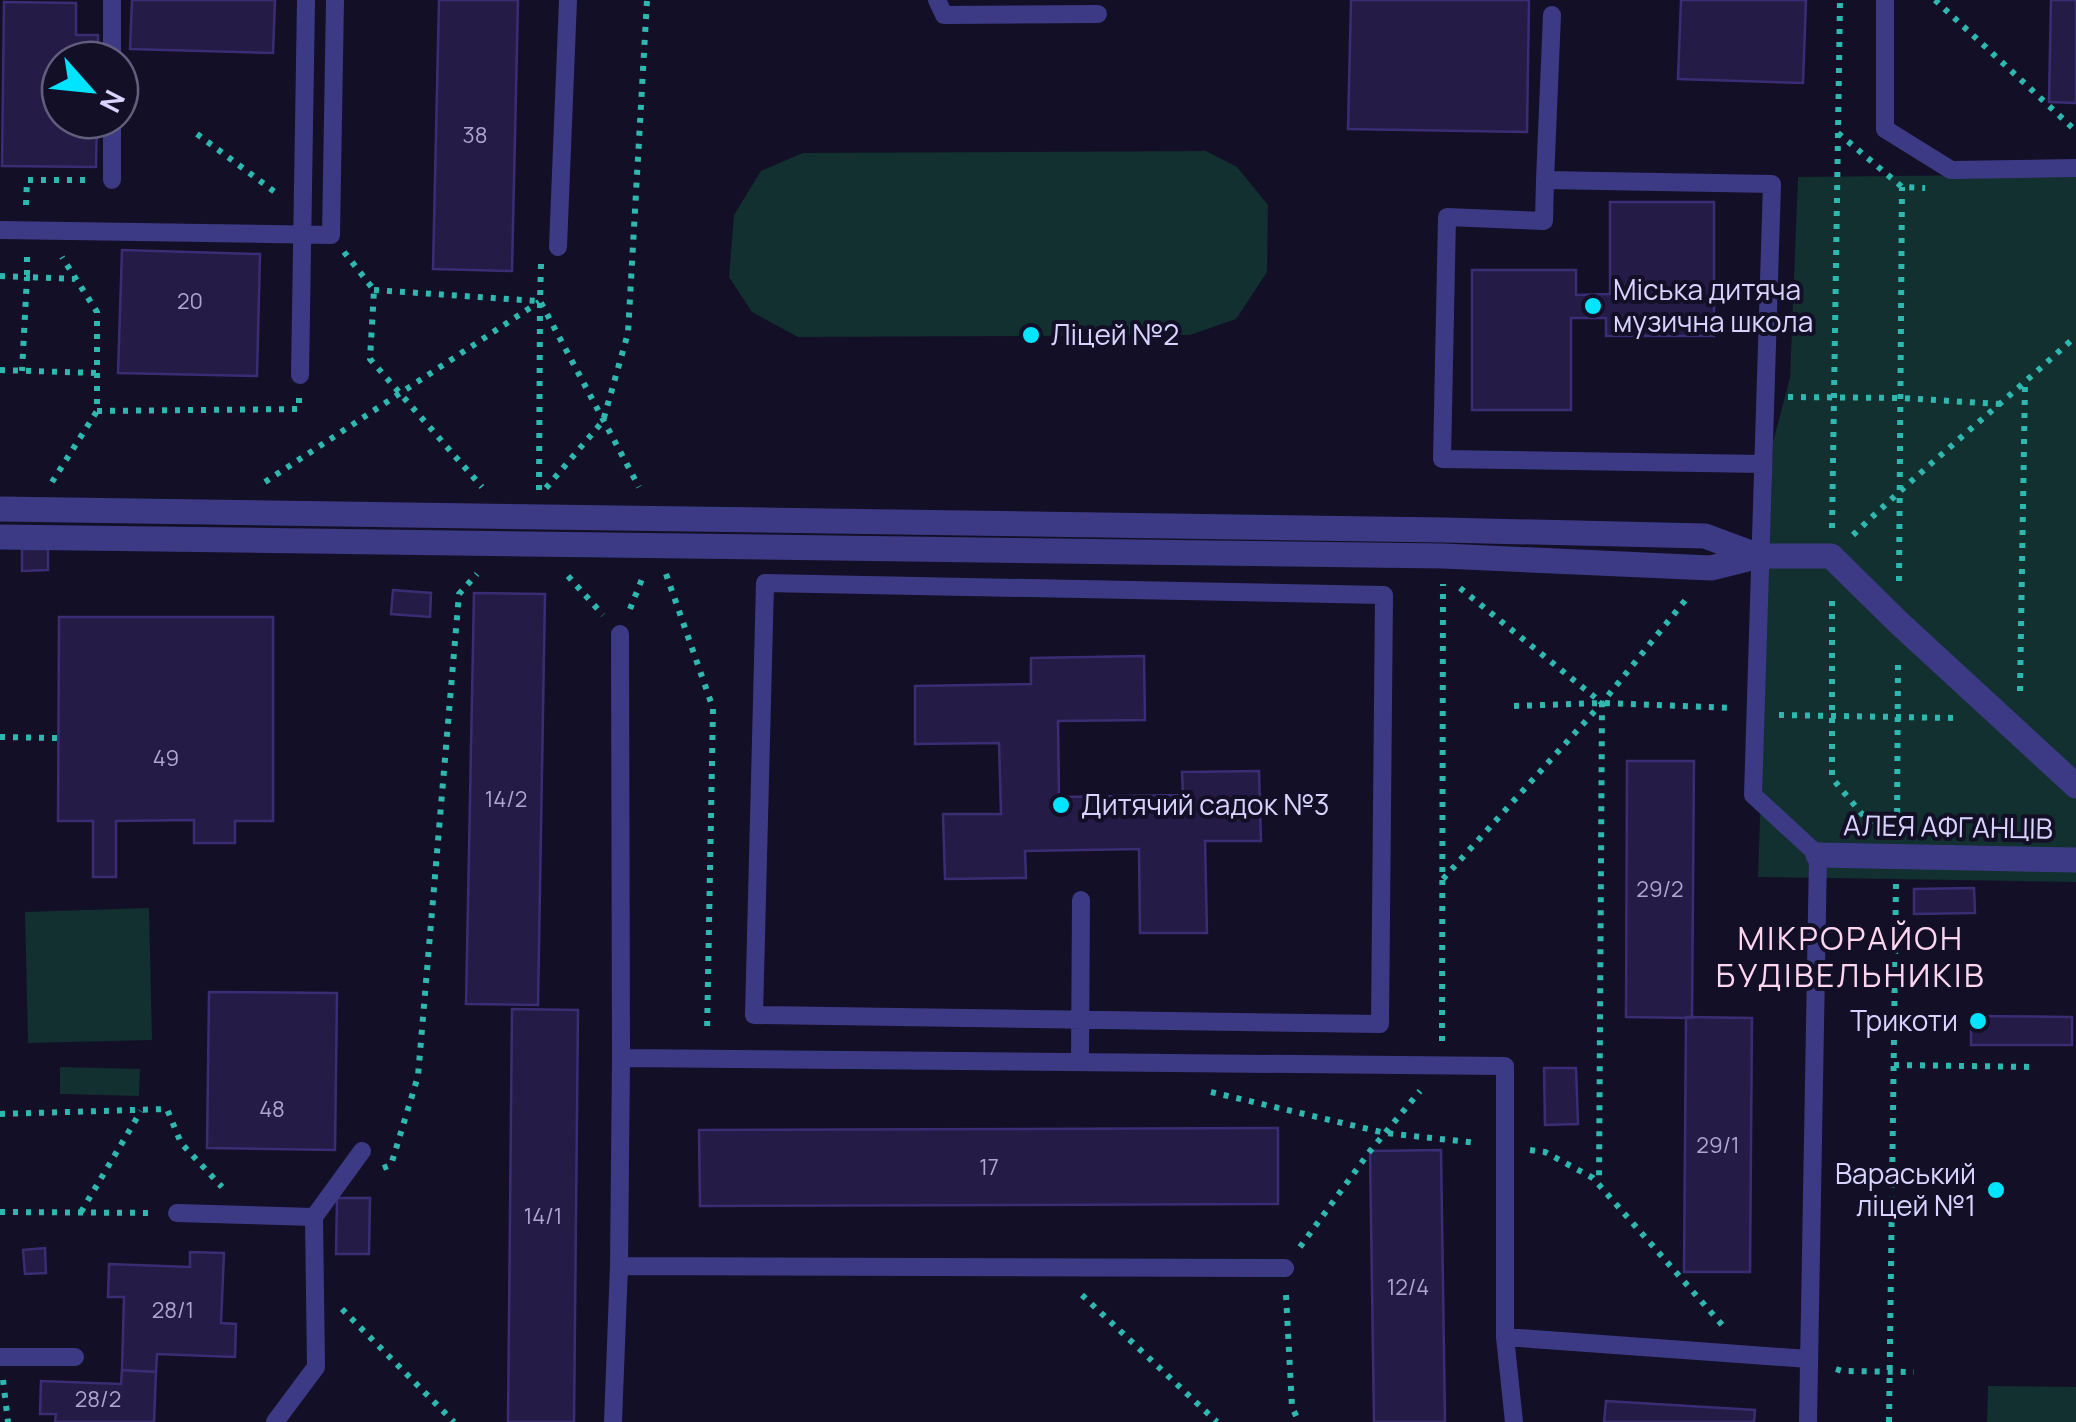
<svg xmlns="http://www.w3.org/2000/svg" width="2076" height="1422" font-family="Manrope,sans-serif">
	<style>
		.green { fill: #12302f }
		.building { fill: #241b47; stroke: #3b2d73; stroke-width: 2.5 }
		.lines { fill: none; stroke-linecap: round; stroke-linejoin: round }
		.path { stroke: #2fb8b0; stroke-width: 6; stroke-dasharray: 5 8; stroke-linecap: butt }
		.lane { stroke: #3d3a85; stroke-width: 18 }
		.street { stroke: #3d3a85; stroke-width: 25 }
		.poi-dot { fill: #00e5ff; stroke: #130f26; stroke-width: 4 }
		.labels { text-anchor: middle; stroke-width: 8; stroke-linejoin: round; paint-order: stroke }
		.number-label { font-size: 22px; fill: #aca6d1 }
		.poi-label { font-size: 28px; fill: #d9d4ff; stroke: #130f26; text-anchor: start }
		.street-label { font-size: 28px; fill: #d9d4ff; stroke: #130f26 }
		.quarter-label { font-size: 32px; letter-spacing: 2.5px; fill: #ffd6f0; stroke: #130f26 }
	</style>
	<rect width="100%" height="100%" fill="#130f26"/>
	<path class="green" d="M1206,151L1237,167L1268,205L1267,272L1236,319L1190,335L798,337L752,312L729,277L734,215L761,171L803,153Z
		M2076,174V882L1758,877L1773,442L1790,378L1798,177Z
		M149,908L152,1040L28,1043L25,912Z
		M60,1067L140,1069L139,1096L60,1094Z
		M1988,1386L2076,1387V1422H1987Z"/>
	<path class="building" d="M132,0H275L273,53L130,49Z
		M439,0H518L512,271L433,269Z
		M1351,0H1529L1527,132L1348,129Z
		M1681,0H1806L1803,83L1678,79Z
		M2051,0H2076V103L2049,102Z
		M4,2L76,3V35H98V60H60V120H97L96,167L2,166Z
		M1610,202H1714V336H1606V318H1571V410H1472V270H1576V295L1610,294Z
		M122,250L260,254L257,376L118,373Z
		M22,549H48V570L22,571Z
		M393,590L431,593L430,617L391,614Z
		M474,593L545,594L538,1005L466,1004Z
		M59,617H273V821H235V843H194V820L116,821V877H93V821H58Z
		M1144,656L1145,720L1058,721L1059,797L1183,795L1182,772L1259,771L1261,841H1205L1207,933H1140L1139,849L1025,851L1026,878L945,879L943,814H1001L999,743L915,744V686L1031,684V658Z
		M1627,761H1694L1692,1018L1626,1017Z
		M1974,888L1975,913L1914,914V889Z
		M209,992L337,993L335,1150L207,1148Z
		M512,1009L578,1010L574,1422H508Z
		M1971,1016L2072,1017V1045H1971Z
		M1686,1017L1752,1018L1750,1272H1684Z
		M1544,1068H1576L1578,1124L1545,1125Z
		M1278,1128V1204L700,1206L699,1130Z
		M1441,1150L1445,1422H1374L1370,1151Z
		M337,1198H370L369,1254H336Z
		M45,1248L46,1273L25,1274L23,1250Z
		M190,1252L224,1253L221,1323L236,1324L235,1357L157,1354L156,1372L122,1370L124,1297H108L109,1264L190,1267Z
		M122,1370L156,1372L154,1422H55L56,1414H40L41,1381L121,1384Z
		M1606,1401L1755,1410L1754,1422H1604Z"/>
	<g class="lines">
		<path class="path" d="M1935,0L2076,131
			M1838,133L1902,187L1925,188
			M197,134L275,192
			M26,205L27,180H89
			M344,252L374,290L370,359L482,487
			M27,257V277L75,279
			M541,264L540,301L639,487
			M0,276L27,277L22,371
			M374,290L538,301
			M0,370L96,373
			M1788,397L1901,398L2000,404
			M97,411L299,409V398
			M52,482L97,411V312L62,257
			M265,482L539,302
			M546,488L603,421L628,333L647,0
			M539,490L540,302
			M1832,528L1840,0
			M1853,535C1925,466 2003,403 2076,336
			M666,574L713,708L707,1033
			M568,576L603,615
			M1899,581L1902,187
			M1460,588L1602,703L1599,1183
			M1832,601V778L1871,825
			M630,609L644,574
			M2020,691L2025,383
			M1514,706L1602,703L1733,708
			M1779,715L1956,718
			M0,737L58,738
			M1897,826L1898,663
			M1443,879L1602,703L1687,598
			M1442,1041L1443,584
			M1894,1065L2037,1067
			M1211,1092L1385,1133L1478,1143
			M0,1114L167,1109L181,1143L222,1187
			M1530,1150L1545,1152L1593,1178L1724,1327
			M383,1168L391,1165L418,1076L459,594L477,574
			M0,1212L155,1213
			M81,1212L141,1111
			M1300,1247L1370,1151L1420,1091
			M1082,1295L1217,1422
			M1286,1295L1292,1407L1299,1422
			M342,1309L454,1422
			M1836,1369L1842,1371L1914,1372
			M3,1380L8,1422
			M1889,1422L1896,883"/>
		<path class="lane" d="M112,0V60
			M937,0L944,15L1098,14
			M1885,0V129L1951,170L2076,168
			M112,120V180
			M1545,180L1552,15
			M0,230L331,235L335,0
			M558,247L568,0
			M300,375L306,0
			M1763,464L1442,459L1447,217L1544,221L1545,180L1772,184L1753,795L1818,855L1808,1422
			M765,583L1384,595L1380,1024L754,1015Z
			M620,634L621,1058
			M1080,1062L1081,900
			M177,1213L314,1217
			M1285,1268L619,1266L621,1058L1505,1066V1337L1514,1422
			M1505,1337L1808,1359
			M0,1357H75
			M275,1422L316,1367L314,1217L362,1151
			M613,1422L619,1266"/>
		<path class="street" d="M0,509L1444,530L1705,536L1759,556H1831L1899,623L2076,786
			M0,537L1443,556L1711,568L1759,556
			M1818,855L2076,860"/>
	</g>
	<g class="poi-dot">
		<circle cx="1593" cy="306" r="10"/>
		<circle cx="1031" cy="335" r="10"/>
		<circle cx="1061" cy="805" r="10"/>
		<circle cx="1978" cy="1021" r="10"/>
		<circle cx="1996" cy="1190" r="10"/>
	</g>
	<g class="labels">
		<g class="number-label">
			<text x="475" y="143">38</text>
			<text x="190" y="309">20</text>
			<text x="166" y="766">49</text>
			<text x="506" y="807">14/2</text>
			<text x="1660" y="897">29/2</text>
			<text x="272" y="1117">48</text>
			<text x="1718" y="1153">29/1</text>
			<text x="989" y="1175">17</text>
			<text x="543" y="1224">14/1</text>
			<text x="1408" y="1295">12/4</text>
			<text x="173" y="1318">28/1</text>
			<text x="98" y="1407">28/2</text>
		</g>
		<g class="poi-label">
			<text x="1613" y="300">Міська дитяча<tspan x="1613" dy="32">музична школа</tspan></text>
			<text x="1051" y="345">Ліцей №2</text>
			<text x="1081" y="815">Дитячий садок №3</text>
			<text x="1958" y="1031" text-anchor="end">Трикоти</text>
			<text x="1976" y="1184" text-anchor="end">Вараський<tspan x="1976" dy="32">ліцей №1</tspan></text>
		</g>
		<g class="street-label">
			<text transform="translate(1948 827) rotate(1)" y="10">АЛЕЯ АФГАНЦІВ</text>
		</g>
		<g class="quarter-label">
			<text x="1851" y="950">МІКРОРАЙОН<tspan x="1851" dy="37">БУДІВЕЛЬНИКІВ</tspan></text>
		</g>
	</g>
	<g transform="translate(90 90) rotate(117)"><circle r="48" fill="#130f26" stroke="#625e7d" stroke-width="2.5"/>
	<path d="M0-8L18 38L0 25L-18 38Z" fill="#00e5ff"/>
	<text y="-15" font-size="28" font-weight="bold" text-anchor="middle" fill="#d9d4ff">N</text>
	</g>
</svg>
